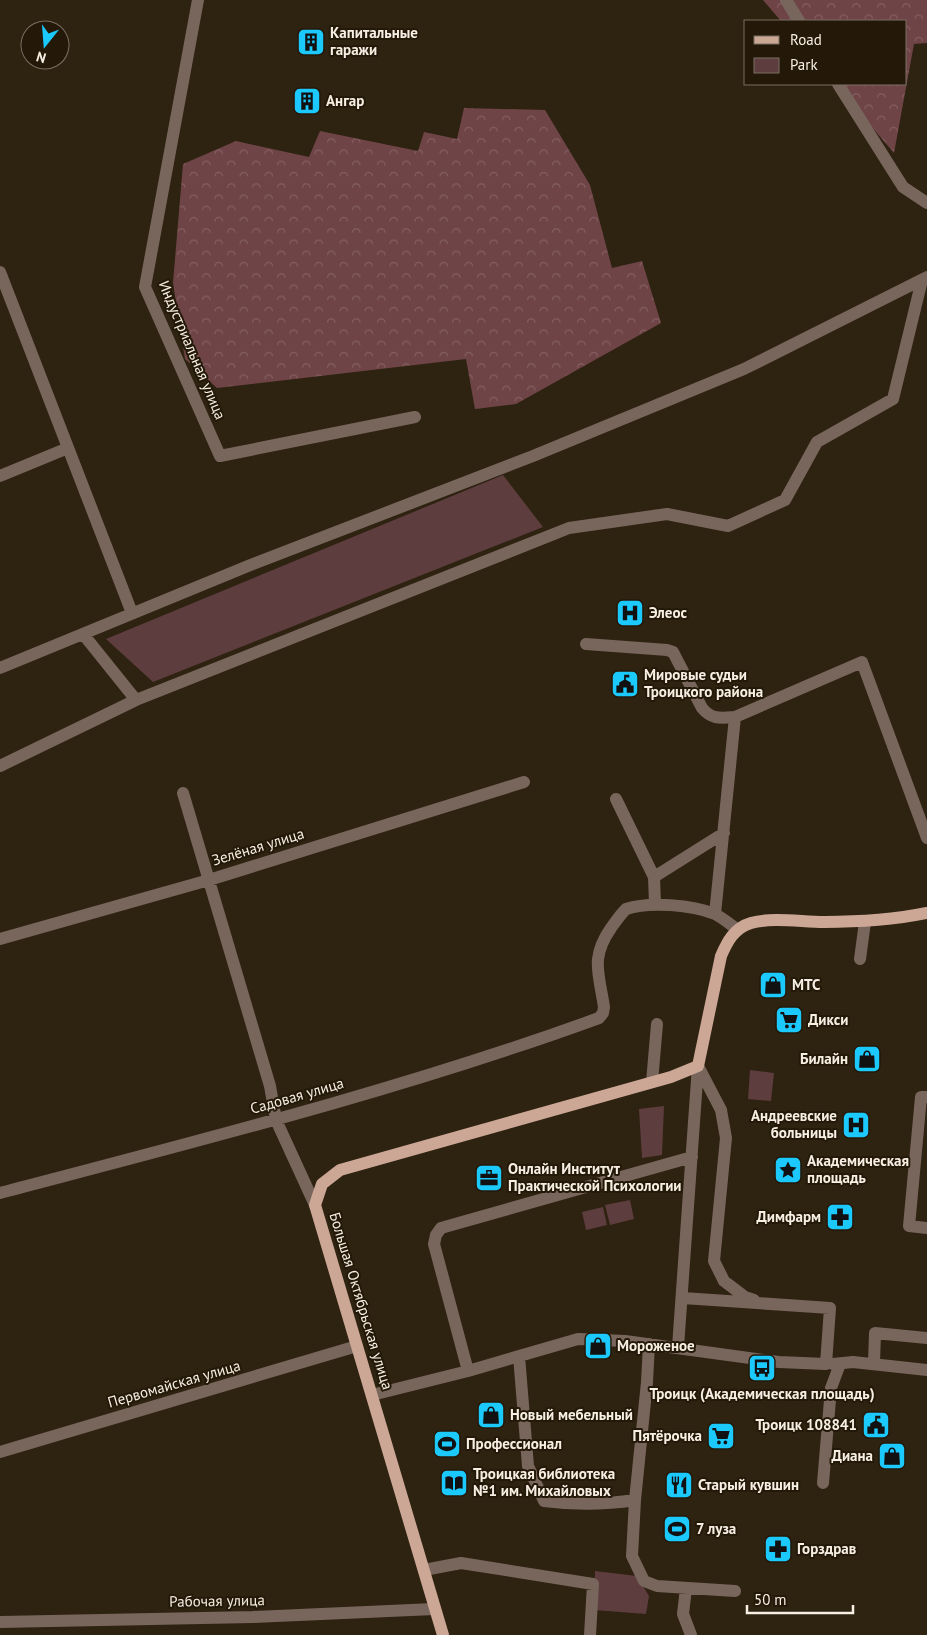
<svg xmlns="http://www.w3.org/2000/svg" width="927" height="1635" font-family="'PT Sans',sans-serif">
	<style>
		.green { fill: #5e3d3f }
		.forest { fill: url(#forest-crowns) }
		.lines { fill: none; stroke-linecap: round; stroke-linejoin: round }
		.minor { stroke: #78665d; stroke-width: 12 }
		.major { stroke: #cda796; stroke-width: 12 }
		.labels { text-anchor: middle; stroke-width: 4; stroke-linejoin: round; paint-order: stroke }
		.poi-label { font-size: 15px; font-weight: bold; fill: #f7efe4; stroke: #241908; text-anchor: start }
		.street-label { font-size: 15px; fill: #f7efe4; stroke: #241908 }
	</style>
	<defs>
		<pattern id="forest-crowns" width="20" height="18" patternUnits="userSpaceOnUse" patternTransform="scale(1.25)"><rect width="20" height="18" fill="#6f4447"/><path d="M2 6a3 3 0 1 1 6 0M12 15a3 3 0 1 1 6 0" fill="none" stroke="#845f61"/></pattern>
	</defs>
	<rect width="100%" height="100%" fill="#2e2211"/>
	<path class="green" d="M503,475L543,527L153,682L106,639Z
		M750,1070L774,1073L771,1101L748,1099Z
		M664,1106L662,1155L642,1158L639,1109Z
		M630,1200L634,1219L610,1225L605,1205Z
		M603,1207L607,1225L586,1230L582,1212Z
		M595,1571L637,1576L649,1596L646,1614L594,1610Z"/>
	<path class="forest" d="M763,0H927V43L914,44L894,153L835,84H906V21H781Z
		M464,108L545,110L590,185L612,268L642,261L661,323L516,404L475,409L466,359L217,388L185,359L173,283L183,164L236,141L309,157L320,131L418,151L424,132L457,139Z"/>
	<g class="lines">
		<path class="minor" d="M198,0L145,287L220,456L415,417
			M786,0L799,21
			M838,84L903,187L927,203
			M0,272L132,613
			M0,476L68,448
			M83,634L136,700
			M586,644L667,650L673,652L702,708C712,720 721,718 735,717L715,914
			M0,668L248,566L533,456L744,369L927,277
			M735,717L862,662L927,838
			M0,766L136,700L569,528L667,514L728,526L785,500L817,442L893,399L922,280
			M183,793L270,1086L276,1120L315,1205
			M616,799L654,877L655,904
			M654,877L724,833
			M0,939L209,880L524,782
			M860,959L865,922
			M698,1066L721,1110L726,1138L714,1261L724,1281L745,1297L754,1300
			M652,1082L657,1024
			M927,1097H921L909,1226L927,1228
			M0,1193C201,1140 404,1089 599,1018L603,1013L604,1007C599,973 590,958 611,928C616,921 620,915 626,909C650,901 692,905 715,914C723,918 731,925 738,930
			M678,1347L698,1066
			M519,1356L528,1466L544,1501C575,1505 603,1505 635,1500L647,1382L649,1344
			M874,1363L875,1333L927,1338
			M833,1364L853,1362L927,1370
			M468,1371L434,1244L436,1235L441,1228L692,1157
			M372,1395L468,1371L578,1339L625,1341L779,1362L826,1364L830,1308L683,1298
			M0,1452L357,1346
			M823,1483L831,1388L840,1364
			M635,1500L632,1556L644,1581L657,1586L735,1591
			M424,1570L461,1563L593,1584L590,1635
			M686,1588L683,1614L691,1635
			M0,1622L253,1617L434,1609"/>
		<path class="major" d="M443,1635L315,1205L322,1184L340,1170L671,1077L698,1066L721,956C727,942 734,928 751,923C773,917 801,922 824,922C859,922 892,920 927,913"/>
	</g>
	<defs>
		<g id="building-square" transform="scale(1.4375)"><rect x="-9" y="-9" width="18" height="18" rx="4" fill="#1cc9fc" stroke="#241908"/><path d="M-4-6H4V6H1V3H-1V6H-4ZM-2.5-4.3h1.7v1.8h-1.7ZM.8-4.3h1.7v1.8H.8ZM-2.5-1h1.7V.8h-1.7ZM.8-1h1.7V.8H.8Z" fill="#111"/></g>
		<g id="hospital-square" transform="scale(1.4375)"><rect x="-9" y="-9" width="18" height="18" rx="4" fill="#1cc9fc" stroke="#241908"/><path d="M-5-5h3v3.5h4V-5h3V5h-3V1.5h-4V5h-3Z" fill="#111"/></g>
		<g id="civic-square" transform="scale(1.4375)"><rect x="-9" y="-9" width="18" height="18" rx="4" fill="#1cc9fc" stroke="#241908"/><path d="M-.6-6.5H3V-4.5H.6V-3L4-1V1h2V6H-6V1h2V-1L-.6-3ZM-1.2 2.5V6h2.4V2.5Z" fill="#111"/></g>
		<g id="shop-square" transform="scale(1.4375)"><rect x="-9" y="-9" width="18" height="18" rx="4" fill="#1cc9fc" stroke="#241908"/><path d="M-5-2.5h2.3a2.7 3.5 0 0 1 5.4 0H5L5.5 6h-11ZM-1.5-2.5h3a1.5 2.3 0 0 0-3 0Z" fill="#111"/></g>
		<g id="supermarket-square" transform="scale(1.4375)"><rect x="-9" y="-9" width="18" height="18" rx="4" fill="#1cc9fc" stroke="#241908"/><path d="M-6-5.5h2.5l.6 2H6L4.5 2H-2.5L-4.4-4H-6ZM-1.5 3.2a1.3 1.3 0 1 0 .1 0ZM3 3.2a1.3 1.3 0 1 0 .1 0Z" fill="#111"/></g>
		<g id="sight-square" transform="scale(1.4375)"><rect x="-9" y="-9" width="18" height="18" rx="4" fill="#1cc9fc" stroke="#241908"/><path d="M0-6L1.8-2.2L6-1.7L2.9 1.2L3.7 5.4L0 3.3L-3.7 5.4L-2.9 1.2L-6-1.7L-1.8-2.2Z" fill="#111"/></g>
		<g id="office-square" transform="scale(1.4375)"><rect x="-9" y="-9" width="18" height="18" rx="4" fill="#1cc9fc" stroke="#241908"/><path d="M-6-3h4V-5.5h4V-3h4V5H-6ZM-1-4.5V-3h2v-1.5ZM-6 0V1H6V0Z" fill="#111"/></g>
		<g id="pharmacy-square" transform="scale(1.4375)"><rect x="-9" y="-9" width="18" height="18" rx="4" fill="#1cc9fc" stroke="#241908"/><path d="M-2-6h4v4h4v4h-4v4h-4v-4h-4v-4h4Z" fill="#111"/></g>
		<g id="bus-square" transform="scale(1.4375)"><rect x="-9" y="-9" width="18" height="18" rx="4" fill="#1cc9fc" stroke="#241908"/><path d="M-5-6H5V4H4V6H2V4H-2V6H-4V4H-5ZM-3.5-4V0h7V-4ZM-3.5 1.2v1.5H-2V1.2ZM2 1.2v1.5H3.5V1.2Z" fill="#111"/></g>
		<g id="stadium-square" transform="scale(1.4375)"><rect x="-9" y="-9" width="18" height="18" rx="4" fill="#1cc9fc" stroke="#241908"/><path d="M0-5a6.5 5 0 1 0 0 10a6.5 5 0 1 0 0-10ZM-3.5-1.8h7v3.6h-7Z" fill="#111"/></g>
		<g id="library-square" transform="scale(1.4375)"><rect x="-9" y="-9" width="18" height="18" rx="4" fill="#1cc9fc" stroke="#241908"/><path d="M-6-4Q-3-5.5-.7-3.5V5Q-3 3-6 4ZM6-4Q3-5.5 .7-3.5V5Q3 3 6 4Z" fill="#111"/></g>
		<g id="restaurant-square" transform="scale(1.4375)"><rect x="-9" y="-9" width="18" height="18" rx="4" fill="#1cc9fc" stroke="#241908"/><path d="M-5-6h1v4h1v-4h1v4h1v-4h1v5L-1.5 .5V6h-2V.5L-5-1ZM5-6V6H3V1.5H1.5Q1.5-4 5-6Z" fill="#111"/></g>
	</defs>
	<g fill-rule="evenodd">
		<use href="#building-square" x="311" y="42"/>
		<use href="#building-square" x="307" y="101"/>
		<use href="#hospital-square" x="630" y="613"/>
		<use href="#civic-square" x="625" y="684"/>
		<use href="#shop-square" x="773" y="985"/>
		<use href="#supermarket-square" x="789" y="1020"/>
		<use href="#shop-square" x="867" y="1059"/>
		<use href="#hospital-square" x="856" y="1125"/>
		<use href="#sight-square" x="788" y="1170"/>
		<use href="#office-square" x="489" y="1178"/>
		<use href="#pharmacy-square" x="840" y="1217"/>
		<use href="#shop-square" x="598" y="1346"/>
		<use href="#bus-square" x="762" y="1368"/>
		<use href="#shop-square" x="491" y="1415"/>
		<use href="#civic-square" x="876" y="1425"/>
		<use href="#supermarket-square" x="721" y="1436"/>
		<use href="#stadium-square" x="447" y="1444"/>
		<use href="#shop-square" x="892" y="1456"/>
		<use href="#library-square" x="454" y="1483"/>
		<use href="#restaurant-square" x="679" y="1485"/>
		<use href="#stadium-square" x="677" y="1529"/>
		<use href="#pharmacy-square" x="778" y="1549"/>
	</g>
	<g class="labels">
		<g class="poi-label">
			<text x="330" y="38">Капитальные<tspan x="330" dy="17">гаражи</tspan></text>
			<text x="326" y="106">Ангар</text>
			<text x="649" y="618">Элеос</text>
			<text x="644" y="680">Мировые судьи<tspan x="644" dy="17">Троицкого района</tspan></text>
			<text x="792" y="990">МТС</text>
			<text x="808" y="1025">Дикси</text>
			<text x="848" y="1064" text-anchor="end">Билайн</text>
			<text x="837" y="1121" text-anchor="end">Андреевские<tspan x="837" dy="17">больницы</tspan></text>
			<text x="807" y="1166">Академическая<tspan x="807" dy="17">площадь</tspan></text>
			<text x="508" y="1174">Онлайн Институт<tspan x="508" dy="17">Практической Психологии</tspan></text>
			<text x="821" y="1222" text-anchor="end">Димфарм</text>
			<text x="617" y="1351">Мороженое</text>
			<text x="762" y="1399" text-anchor="middle">Троицк (Академическая площадь)</text>
			<text x="510" y="1420">Новый мебельный</text>
			<text x="857" y="1430" text-anchor="end">Троицк 108841</text>
			<text x="702" y="1441" text-anchor="end">Пятёрочка</text>
			<text x="466" y="1449">Профессионал</text>
			<text x="873" y="1461" text-anchor="end">Диана</text>
			<text x="473" y="1479">Троицкая библиотека<tspan x="473" dy="17">№1 им. Михайловых</tspan></text>
			<text x="698" y="1490">Старый кувшин</text>
			<text x="696" y="1534">7 луза</text>
			<text x="797" y="1554">Горздрав</text>
		</g>
		<g class="street-label">
			<text transform="translate(192 350) rotate(67)" y="5">Индустриальная улица</text>
			<text transform="translate(258 847) rotate(-17)" y="5">Зелёная улица</text>
			<text transform="translate(297 1096) rotate(-16)" y="5">Садовая улица</text>
			<text transform="translate(361 1301) rotate(73)" y="5">Большая Октябрьская улица</text>
			<text transform="translate(174 1384) rotate(-16)" y="5">Первомайская улица</text>
			<text transform="translate(217 1601) rotate(-1)" y="5">Рабочая улица</text>
		</g>
	</g>
	<rect x="744" y="20" width="162" height="65" fill="#241908" stroke="#786f60"/>
	<rect x="754" y="36" width="25" height="8" fill="#cda796" stroke="#786f60"/>
	<text x="790" y="45" font-size="15" fill="#f7efe4">Road</text>
	<rect x="754" y="58" width="25" height="15" fill="#5e3d3f" stroke="#786f60"/>
	<text x="790" y="70" font-size="15" fill="#f7efe4">Park</text>
	<g transform="translate(45 45) rotate(197)"><circle r="24" fill="#241908" stroke="#786f60"/>
	<path d="M0-4L9 19L0 12L-9 19Z" fill="#1cc9fc"/>
	<text y="-8" font-size="14" font-weight="bold" text-anchor="middle" fill="#f7efe4">N</text>
	</g>
	<path d="M747 1605v8h106v-8" fill="none" stroke="#f7efe4" stroke-width="2.5"/>
	<text x="754" y="1605" font-size="15" fill="#f7efe4" stroke="#241908" stroke-width="4" paint-order="stroke">50 m</text>
</svg>
